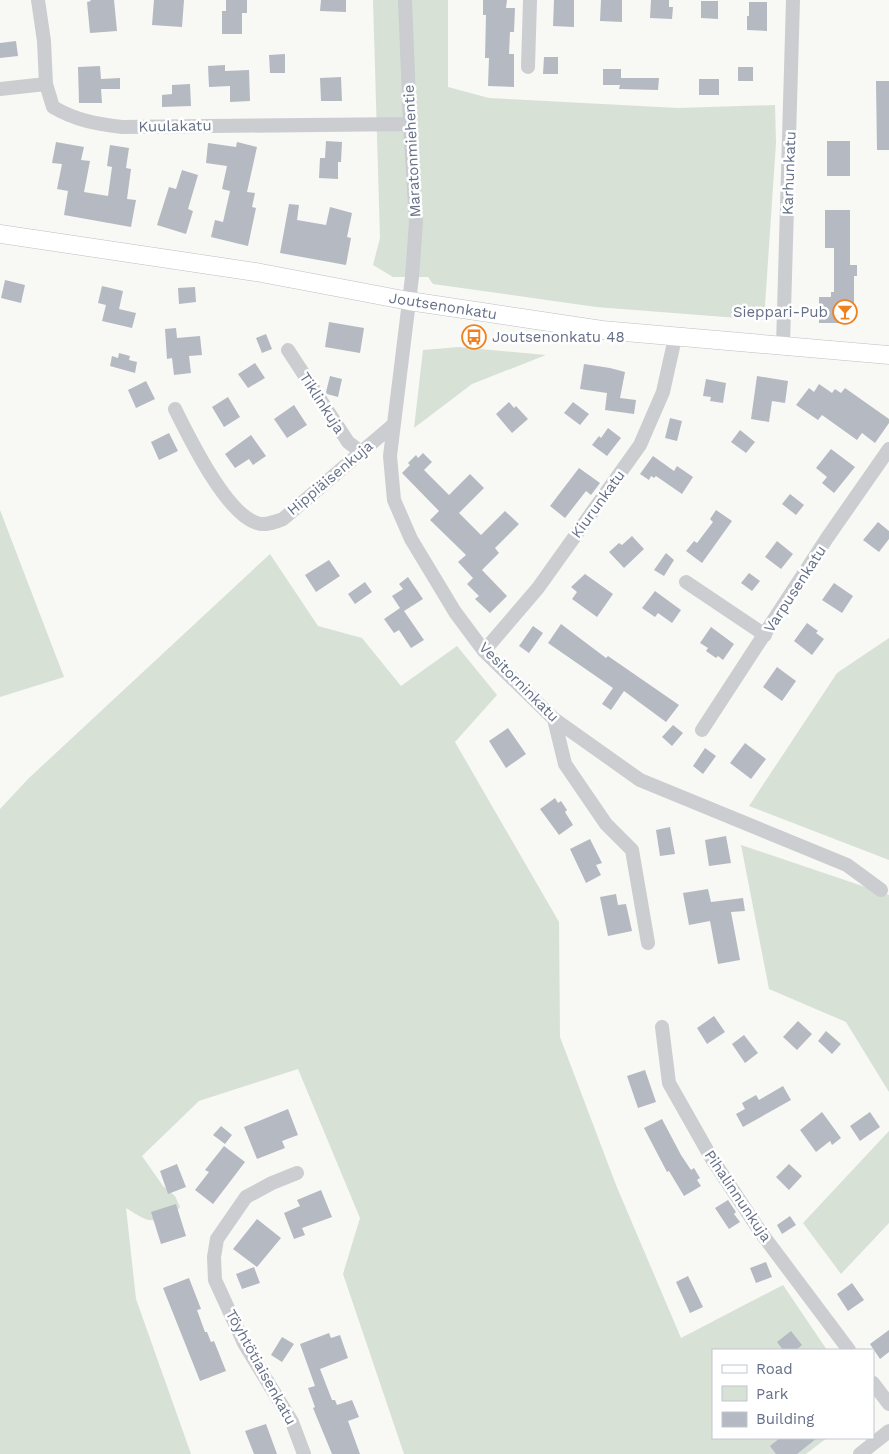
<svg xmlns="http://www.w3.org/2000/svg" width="889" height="1454" font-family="'Work Sans',sans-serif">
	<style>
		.green { fill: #d8e1d6 }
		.building { fill: #b5b9c2 }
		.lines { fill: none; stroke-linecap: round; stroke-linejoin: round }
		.major-casing { stroke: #bdbfc4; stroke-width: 19 }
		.minor { stroke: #cbcdd1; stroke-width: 14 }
		.major { stroke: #fff; stroke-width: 18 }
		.labels { text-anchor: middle; stroke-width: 5; stroke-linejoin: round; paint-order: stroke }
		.street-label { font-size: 15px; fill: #657088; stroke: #fff }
		.poi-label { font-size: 15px; fill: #657088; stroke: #fff; text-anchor: end }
	</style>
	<rect width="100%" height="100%" fill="#f8f8f5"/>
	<path class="green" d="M373,0H448V87L489,98L678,108L775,105L776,143L764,320L596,307L433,284L428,277H393L373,265L380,238Z
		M459,347L546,355L472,384L414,428L423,350Z
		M0,510L64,677L0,697Z
		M270,554L318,626L362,638L401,686L457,646L497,695L455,742L559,922L560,1037L616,1185L681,1338L783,1285L827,1350H713V1438H827L806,1454H404L343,1274L360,1218L298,1069L199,1101L142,1156L163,1186L175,1196L180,1207L172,1217C145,1223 148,1221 126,1208L136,1299L191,1454H0V809L29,778Z
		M889,638V860L749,806L837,673Z
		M741,845L889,895V1092L846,1022L769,989Z
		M889,1131V1223L841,1274L803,1223Z"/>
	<path class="building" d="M90,0H114L117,31L90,33L87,2L91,1Z
		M154,0H184L182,27L152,25Z
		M226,0H247V13H242V34H222V11H226Z
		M321,0H346V12L320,11Z
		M483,0H507L506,8H515L514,32H510L509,54H514V87L488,86L489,58H485L486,15H483Z
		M554,0H574V27L553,26Z
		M601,0H622V22L600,21Z
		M651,0H669V7H673L672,19L650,18Z
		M701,1H718V19L701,18Z
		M749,2H767V31L747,30V16H749Z
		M16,41L18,56L0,58V43Z
		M285,54V73H270L269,55Z
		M544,57H558V74H543Z
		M225,65V71L249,70L250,101L230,102V86L209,87L208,66Z
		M100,66L101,79L120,78V89H101L102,103H79L78,67Z
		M738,67H753V81H738Z
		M603,69H621V78H659L658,90L619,89L620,85H603Z
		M341,77L342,101H321L320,78Z
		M699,79H719V95H699Z
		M876,81H889V150H877Z
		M190,84L191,106L162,107V95L172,94V85Z
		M326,141L342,142L341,162H338V179L319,178L320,158H325Z
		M827,141H850V176H827Z
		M56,142L84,147L81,160L90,161L84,192L108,196L112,167L107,166L110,145L129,148L126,168L131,169L127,199L136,200L131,227L64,215L68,191L57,189L62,164L52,163Z
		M237,142L257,147L247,192L255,193L252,207L256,208L248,246L211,237L215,220L223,222L230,191L222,189L227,166L206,163L208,143L236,147Z
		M182,170L198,175L188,209L193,211L186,234L157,225L169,187L176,189Z
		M289,204L299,205L297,220L326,225L330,207L352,213L347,237L351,238L346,265L280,253Z
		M825,210H850V265H857V276H854V320H838L839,323H819V297H831V292H834V248H825Z
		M5,280L25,285L21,303L1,298Z
		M102,286L123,291L119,309L136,313L132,328L102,321L106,305L98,303Z
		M195,287L196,302L179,304L178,288Z
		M329,322L364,328L360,353L325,347Z
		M176,328L177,338L200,336L202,355L189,356L191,373L174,375L172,358L167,359L165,329Z
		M266,334L272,349L262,353L256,338Z
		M119,353L130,356L129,360L137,362L135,373L110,366L112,356L118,358Z
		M255,363L265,378L248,388L238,374Z
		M584,364L610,368L625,372L620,398L636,400L634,414L605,410L607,393L580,389Z
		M330,376L342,379L338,397L327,394L326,392Z
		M757,376L788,381L785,403L772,401L769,422L751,419Z
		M706,379L726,383L723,403L710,401L711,397L703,396Z
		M146,381L155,399L136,408L128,390Z
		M819,384L832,393L835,389L841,393L845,388L889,419V423L875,443L862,433L857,440L822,415L818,420L796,405L809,388L814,392Z
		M228,397L240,417L224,427L212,407Z
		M509,402L514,408L516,406L528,419L512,433L496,414Z
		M573,402L589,414L580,425L564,413Z
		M294,405L307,425L287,438L274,419Z
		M670,418L682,421L677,441L665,438Z
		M608,428L621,438L607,456L592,445L599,436L601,438Z
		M740,430L755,442L746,453L731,442Z
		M169,433L178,451L159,460L151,442Z
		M251,435L266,456L253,465L249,459L235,468L225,454Z
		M831,449L855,467L834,493L822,483L827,477L816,468Z
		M423,453L432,462L424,470L449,495L470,474L484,488L459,513L481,535L505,511L519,524L495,548L499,553L482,570L507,596L490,613L475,599L479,596L467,584L473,578L458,562L466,555L430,520L439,511L402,473L410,465L408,463L416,455L418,458Z
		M653,456L674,471L677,466L693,477L682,494L656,476L654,478L651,476L649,480L640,474Z
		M579,468L600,483L591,495L586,491L565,518L550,506Z
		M790,494L804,505L796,515L782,504Z
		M716,510L732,521L702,563L686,551L694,541L697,543L713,522L710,519Z
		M878,522L889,531V539L879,552L863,540Z
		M632,536L644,549L624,568L609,552L619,543L622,545Z
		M777,541L793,554L781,569L765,557Z
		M666,553L674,560L664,576L654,570Z
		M329,560L340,576L316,592L305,575Z
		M749,573L760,581L752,591L741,583Z
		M585,574L613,594L597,617L572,599L577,592L571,587Z
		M408,577L423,599L404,611L424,640L411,648L399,630L394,633L384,619L400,608L392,596L403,589L399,584Z
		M365,582L372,592L355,604L348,594Z
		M834,583L853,596L842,613L822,600Z
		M655,591L681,610L672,623L658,613L655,617L642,608Z
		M807,623L818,631L816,633L824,639L812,655L794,641Z
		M561,624L606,658L608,656L679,705L666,722L624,691L611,710L602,704L613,688L548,643Z
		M533,626L543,633L529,653L519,646Z
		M711,627L734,644L723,660L718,656L716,658L706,651L708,648L700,643Z
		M777,667L796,681L782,701L763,687Z
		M673,725L683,733L672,746L662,737Z
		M508,728L526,754L506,768L489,741Z
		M745,743L766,759L751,779L730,763Z
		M705,748L716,756L703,774L693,766Z
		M555,798L558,803L561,801L567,810L565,812L573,825L559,835L540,809Z
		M670,827L675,854L660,856L656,830Z
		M726,836L731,863L709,866L705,840Z
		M590,839L602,863L596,865L601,875L586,883L570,849Z
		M708,889L711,902L743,898L745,911L731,912L740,960L718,964L710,921L689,925L683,893Z
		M616,894L618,905L626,904L632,931L608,936L600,897Z
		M714,1016L725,1032L707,1044L697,1028Z
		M798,1021L812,1034L797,1050L783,1037Z
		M826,1031L841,1044L832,1054L818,1041Z
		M744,1035L758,1053L745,1063L732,1044Z
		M645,1070L656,1102L638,1108L627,1076Z
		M783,1086L791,1100L743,1127L736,1114L745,1109L742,1103L756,1095L759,1100Z
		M288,1109L298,1135L282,1141L285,1148L257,1159L244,1127Z
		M822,1112L841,1138L832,1145L830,1141L816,1152L800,1130Z
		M870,1112L880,1127L860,1141L850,1126Z
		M662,1119L681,1155L691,1170L694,1168L700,1178L697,1180L701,1186L684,1196L669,1171L667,1172L644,1128Z
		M221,1126L232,1135L225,1144L213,1135Z
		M224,1146L245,1162L213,1204L195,1190L209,1172L205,1170Z
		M177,1164L186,1187L168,1194L160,1171Z
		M789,1164L802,1176L789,1190L776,1177Z
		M321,1190L332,1217L302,1228L305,1235L294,1239L284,1213L300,1206L297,1200Z
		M728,1200L736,1212L734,1214L740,1222L729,1229L715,1208Z
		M176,1204L186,1236L161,1244L151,1212Z
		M790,1216L796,1225L782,1234L777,1225Z
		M257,1219L281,1238L257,1267L233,1249Z
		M766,1262L772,1277L756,1283L750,1268Z
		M254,1267L260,1283L242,1289L236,1274Z
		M688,1276L703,1307L690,1313L676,1282Z
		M189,1278L201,1309L197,1310L205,1332H207L211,1342L214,1341L226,1371L200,1381L163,1288Z
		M852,1283L864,1300L848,1311L837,1294Z
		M889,1330V1352L880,1359L870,1344Z
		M791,1331L802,1345L796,1350H783L777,1342Z
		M329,1333L331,1338L340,1335L348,1358L320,1369L332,1400H335L337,1405L352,1400L359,1417L348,1421L360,1454H332L313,1408L315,1407L308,1388L315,1386L300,1344Z
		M282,1337L294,1344L282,1362L271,1355Z
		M266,1424L277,1454H254L245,1431Z
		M780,1438H817L797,1454H776L770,1446Z"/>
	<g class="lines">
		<g class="major-casing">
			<path id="major" d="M0,234L256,272L409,301L602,330L889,355"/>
		</g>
		<path class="minor" d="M38,0L44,41L46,84L53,107C75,120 96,124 122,127L410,124
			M405,0L410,124L416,222L412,277L390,456L394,500L411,539L455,612L484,651L554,719L640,780L847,865L881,890
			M528,67L530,0
			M0,89L46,84
			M783,345L793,0
			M288,350L348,442L361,452
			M175,409C189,437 226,514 257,523C265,526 275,522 283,519L393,425
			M686,582L765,635
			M484,651L538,588L640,445L663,392L675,338
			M554,719L565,764L606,824L632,850L648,943
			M702,730L827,538L889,449
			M662,1027L669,1083L712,1159L762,1234L849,1350
			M297,1173L272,1183L246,1197L217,1239L214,1257L215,1280L244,1343L292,1422L304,1454
			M873,1383L889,1404
			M860,1454L889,1431"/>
		<use href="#major" class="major"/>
	</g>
	<defs>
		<g id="bar-ring" transform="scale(1.25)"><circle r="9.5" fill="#fff" stroke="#ee8120" stroke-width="1.5"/><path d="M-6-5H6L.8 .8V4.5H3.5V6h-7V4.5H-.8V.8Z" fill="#ee8120"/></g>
		<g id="bus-ring" transform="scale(1.25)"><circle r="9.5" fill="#fff" stroke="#ee8120" stroke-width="1.5"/><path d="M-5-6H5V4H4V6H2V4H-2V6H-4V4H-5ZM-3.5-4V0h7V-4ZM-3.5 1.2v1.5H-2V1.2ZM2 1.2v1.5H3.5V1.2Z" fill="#ee8120"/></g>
	</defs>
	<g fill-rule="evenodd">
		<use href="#bar-ring" x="845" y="312"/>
		<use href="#bus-ring" x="474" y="337"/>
	</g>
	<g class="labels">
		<g class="street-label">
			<text transform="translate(175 126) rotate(-1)" y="5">Kuulakatu</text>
			<text transform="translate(412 151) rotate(-93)" y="5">Maratonmiehentie</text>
			<text transform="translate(789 173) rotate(-88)" y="5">Karhunkatu</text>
			<text transform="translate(443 306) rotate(9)" y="5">Joutsenonkatu</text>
			<text transform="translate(322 403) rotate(57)" y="5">Tiklinkuja</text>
			<text transform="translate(330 478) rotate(-40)" y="5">Hippiäisenkuja</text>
			<text transform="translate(598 504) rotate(-54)" y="5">Kiurunkatu</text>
			<text transform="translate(795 589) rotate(-57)" y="5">Varpusenkatu</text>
			<text transform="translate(519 682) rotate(45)" y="5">Vesitorninkatu</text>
			<text transform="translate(738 1196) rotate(56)" y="5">Pihalinnunkuja</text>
			<text transform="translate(261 1367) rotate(61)" y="5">Töyhtötiaisenkatu</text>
		</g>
		<g class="poi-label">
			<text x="828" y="317">Sieppari-Pub</text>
			<text x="492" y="342" text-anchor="start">Joutsenonkatu 48</text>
		</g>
	</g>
	<rect x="712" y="1349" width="162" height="90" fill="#ffffff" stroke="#c1c6cf"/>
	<rect x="722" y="1365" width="25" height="8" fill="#ffffff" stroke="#c1c6cf"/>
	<text x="756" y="1374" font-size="15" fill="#657088">Road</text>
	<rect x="722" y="1386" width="25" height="15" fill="#d8e1d6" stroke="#c1c6cf"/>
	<text x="756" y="1399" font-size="15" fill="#657088">Park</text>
	<rect x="722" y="1412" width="25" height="15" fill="#b5b9c2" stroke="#c1c6cf"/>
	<text x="756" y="1424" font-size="15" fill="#657088">Building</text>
</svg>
